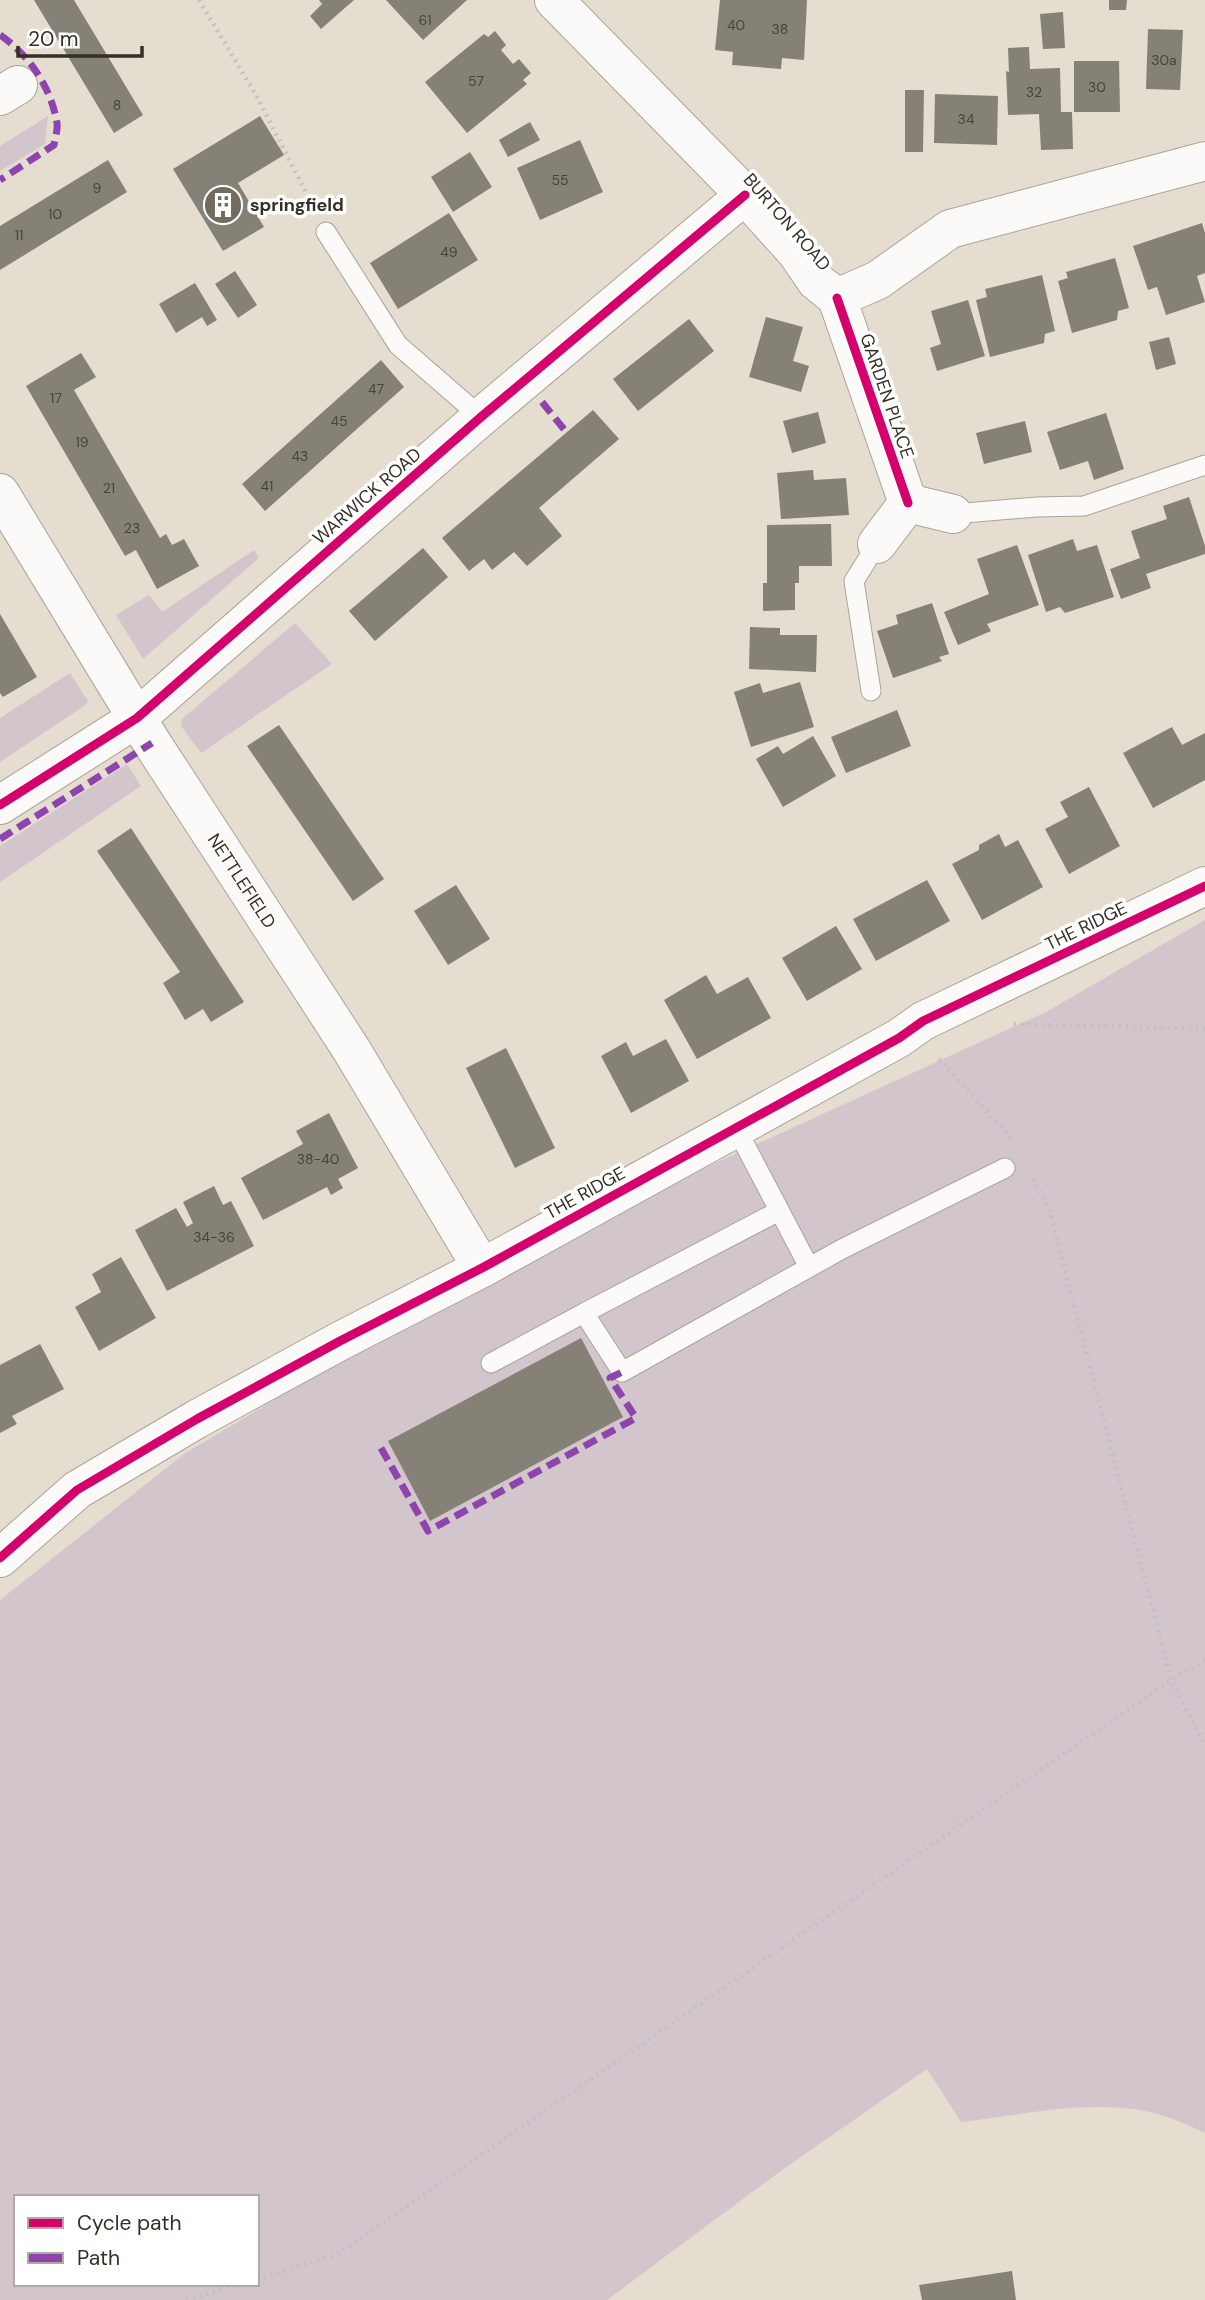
<svg xmlns="http://www.w3.org/2000/svg" width="1205" height="2300" font-family="'DM Sans',sans-serif">
	<style>
		.green { fill: #d2c5cc; fill-rule: evenodd }
		.building { fill: #868176 }
		.lines { fill: none; stroke-linecap: round; stroke-linejoin: round }
		.service-casing { stroke: #aaa499; stroke-width: 21 }
		.minor-casing { stroke: #aaa499; stroke-width: 40 }
		.path { stroke: #c4c1bb; stroke-width: 4.5; stroke-dasharray: 2 5; stroke-linecap: butt }
		.service { stroke: #fbfaf8; stroke-width: 19 }
		.minor { stroke: #fbfaf8; stroke-width: 38 }
		.quiet { stroke: #8e44ad; stroke-width: 7; stroke-dasharray: 14 7; stroke-linecap: butt }
		.cycleway-casing { stroke: #fff; stroke-width: 13 }
		.cycleway { stroke: #d6006c; stroke-width: 9 }
		.labels { text-anchor: middle; stroke-width: 7; stroke-linejoin: round; paint-order: stroke }
		.number-label { font-size: 14px; fill: #484338 }
		.poi-label { font-size: 18px; font-weight: bold; fill: #342e24; stroke: #fff; text-anchor: start }
		.street-label { font-size: 18px; fill: #342e24; stroke: #fff }
	</style>
	<rect width="100%" height="100%" fill="#e5ddcf"/>
	<path class="green" d="M48,116L45,144L0,171V146Z
		M254,550L259,558L143,659L116,615L149,595L162,612Z
		M295,623L332,664L201,753L181,726L182,719Z
		M70,673L88,701L84,706L0,762V718Z
		M127,764L141,786L0,882V846Z
		M1205,920V2133C1186,2124 1165,2114 1144,2111C1085,2100 1021,2115 961,2122L927,2069L782,2170L607,2300H0V1600L184,1454L523,1251L1046,1012ZM16,2197H257V2284H16Z"/>
	<path class="building" d="M34,0H74L143,115L114,133Z
		M319,0H354L321,29L310,16L322,4Z
		M386,0H467L423,40Z
		M720,0H807L804,60L782,58L781,69L732,65L733,52L715,50Z
		M1109,0H1127L1126,10H1109Z
		M1063,12L1065,48L1043,49L1040,14Z
		M1148,29L1183,30L1180,90L1146,89Z
		M495,31L506,45L501,50L513,64L519,59L531,73L523,80L527,84L467,133L425,82L484,34L488,37Z
		M1029,47L1030,69L1060,68L1061,112H1072L1073,149L1041,150L1039,114L1008,115L1006,71L1009,72L1008,48Z
		M1074,61H1119L1120,112H1074Z
		M905,90H924L923,152H905Z
		M935,94L998,96L997,145L934,143Z
		M260,116L284,155L238,183L264,227L223,251L173,169Z
		M530,122L540,140L508,157L499,140Z
		M580,140L603,192L540,220L517,168Z
		M470,152L492,187L453,212L431,177Z
		M108,160L127,192L0,270V226Z
		M449,213L478,260L398,309L370,263Z
		M1202,223L1205,233V273L1197,276L1205,302L1166,315L1157,287L1148,290L1133,246Z
		M1115,258L1129,308L1118,311L1117,320L1072,333L1058,281L1068,278L1066,272Z
		M235,271L257,305L238,318L215,284Z
		M1042,275L1055,331L1045,334L1044,343L990,357L976,300L987,297L985,289Z
		M195,283L217,320L207,326L202,317L176,333L159,304Z
		M968,300L985,356L937,371L930,348L941,344L931,311Z
		M766,317L803,327L793,361L809,366L801,392L749,377Z
		M689,319L714,351L638,411L613,379Z
		M1169,337L1176,364L1156,370L1149,342Z
		M81,353L96,377L74,390L160,538L166,534L172,545L184,539L199,566L157,589L136,550L125,556L26,386Z
		M381,360L404,387L265,511L242,484Z
		M593,410L619,439L539,508L562,536L527,566L514,552L492,570L484,559L469,571L442,538Z
		M818,412L826,443L792,453L783,421Z
		M1106,413L1124,469L1094,480L1088,461L1060,470L1047,432Z
		M1025,421L1032,452L984,464L976,433Z
		M813,470L814,480L846,478L849,515L781,519L777,473Z
		M1189,497L1205,546V554L1146,574L1151,588L1121,599L1110,569L1140,558L1131,531L1167,519L1163,506Z
		M831,524L832,566H799V583H795V610L763,611V583H767V525Z
		M1073,539L1077,551L1097,545L1114,597L1065,613L1060,607L1046,612L1028,555Z
		M1017,545L1039,605L987,624L991,631L958,645L944,612L989,594L977,559Z
		M423,548L448,577L375,641L349,611Z
		M932,603L949,654L939,657L942,661L893,678L877,631L898,624L896,615Z
		M0,614L37,677L3,697L0,693Z
		M750,627L780,628V635H817L816,672L749,669Z
		M800,682L814,727L751,747L734,692L760,683L763,693Z
		M897,710L911,746L846,773L831,737Z
		M279,725L384,879L353,901L247,746Z
		M1172,727L1182,745L1205,733V780L1153,808L1123,753Z
		M813,736L836,776L783,807L756,759L778,746L783,754Z
		M1089,787L1120,846L1069,874L1045,829L1068,817L1060,802Z
		M131,828L244,1002L211,1022L203,1009L185,1020L163,983L180,972L97,851Z
		M999,834L1005,847L1018,840L1043,887L982,920L952,864L979,850V845Z
		M927,880L950,921L876,961L853,919Z
		M456,885L490,939L448,965L414,911Z
		M836,926L862,969L807,1001L782,958Z
		M706,975L717,994L748,977L771,1018L697,1059L664,1000Z
		M666,1039L689,1081L631,1113L601,1056L626,1042L633,1056Z
		M506,1048L555,1148L515,1168L466,1068Z
		M329,1113L358,1168L338,1179L343,1188L331,1195L327,1187L263,1220L241,1178L303,1144L296,1131Z
		M214,1186L223,1205L231,1201L254,1246L167,1291L135,1230L176,1208L187,1227L193,1223L183,1202Z
		M121,1257L156,1318L99,1351L75,1307L101,1292L92,1274Z
		M581,1338L623,1417L430,1521L388,1441Z
		M40,1344L64,1389L12,1416L17,1424L0,1433V1365Z
		M1012,2271L1016,2300H922L919,2285Z"/>
	<g class="lines">
		<g class="service-casing">
			<path id="service" d="M326,232L398,345L481,417
				M953,514L1037,507L1084,506L1205,465
				M871,691L854,581L877,544
				M735,1126L809,1267
				M779,1211L584,1313L622,1372L842,1249L1005,1168
				M491,1363L584,1313"/>
		</g>
		<g class="minor-casing">
			<g id="minor">
				<path d="M554,0L745,195L797,253L816,281L837,298L878,280L950,229L1205,161"/>
				<path d="M0,96L18,85"/>
				<path d="M837,298L908,503"/>
				<path id="s1" d="M0,493L152,743L351,1049L482,1268"/>
				<path d="M877,544L908,503L953,514"/>
				<path d="M0,805L137,718L481,417L745,195"/>
				<path d="M0,1558L77,1490L197,1419L340,1341L482,1268L899,1038L923,1021L1205,886"/>
			</g>
		</g>
		<path class="path" d="M199,0L256,95L313,206
			M1014,1024L1205,1029
			M939,1059L1011,1138
			M1033,1179L1049,1208L1171,1680L1205,1745
			M257,2279L336,2255L1171,1680L1205,1661
			M186,2300L239,2284"/>
		<use href="#service" class="service"/>
		<use href="#minor" class="minor"/>
		<path class="quiet" d="M0,35C29,55 51,87 57,123C58,130 55,138 54,145L0,180
			M542,402L567,433
			M0,839L152,743
			M381,1448L428,1531L636,1418L610,1378L622,1372"/>
		<g class="cycleway-casing">
			<path id="cycleway" d="M837,298L908,503
				M0,805L137,718L481,417L745,195
				M0,1558L77,1490L197,1419L340,1341L482,1268L899,1038L923,1021L1205,886"/>
		</g>
		<use href="#cycleway" class="cycleway"/>
	</g>
	<defs>
		<g id="building-disc" transform="scale(2.0125)"><circle r="9.5" fill="#726b60" stroke="#fff"/><path d="M-4-6H4V6H1V3H-1V6H-4ZM-2.5-4.3h1.7v1.8h-1.7ZM.8-4.3h1.7v1.8H.8ZM-2.5-1h1.7V.8h-1.7ZM.8-1h1.7V.8H.8Z" fill="#fff"/></g>
	</defs>
	<g fill-rule="evenodd">
		<use href="#building-disc" x="223" y="205"/>
	</g>
	<g class="labels">
		<g class="number-label">
			<text x="425" y="25">61</text>
			<text x="736" y="30">40</text>
			<text x="780" y="34">38</text>
			<text x="1164" y="65">30a</text>
			<text x="476" y="86">57</text>
			<text x="1097" y="92">30</text>
			<text x="1034" y="97">32</text>
			<text x="117" y="110">8</text>
			<text x="966" y="124">34</text>
			<text x="560" y="185">55</text>
			<text x="97" y="193">9</text>
			<text x="55" y="219">10</text>
			<text x="19" y="240">11</text>
			<text x="449" y="257">49</text>
			<text x="376" y="394">47</text>
			<text x="56" y="403">17</text>
			<text x="339" y="426">45</text>
			<text x="82" y="447">19</text>
			<text x="300" y="461">43</text>
			<text x="267" y="491">41</text>
			<text x="109" y="493">21</text>
			<text x="132" y="533">23</text>
			<text x="318" y="1164">38-40</text>
			<text x="214" y="1242">34-36</text>
		</g>
		<g class="poi-label">
			<text x="250" y="211">springfield</text>
		</g>
		<g class="street-label">
			<text transform="translate(787 222) rotate(49)" y="6">BURTON ROAD</text>
			<text transform="translate(887 396) rotate(71)" y="6">GARDEN PLACE</text>
			<text transform="translate(367 496) rotate(-41)" y="6">WARWICK ROAD</text>
			<text dy="6" stroke="none"><textPath href="#s1" startOffset="457">NETTLEFIELD</textPath></text>
			<text transform="translate(1086 926) rotate(-26)" y="6">THE RIDGE</text>
			<text transform="translate(585 1193) rotate(-29)" y="6">THE RIDGE</text>
		</g>
	</g>
	<rect x="14" y="2195" width="245" height="91" fill="#ffffff" stroke="#aeaba7" stroke-width="2"/>
	<rect x="28" y="2218" width="35" height="10" fill="#d6006c" stroke="#aeaba7" stroke-width="2"/>
	<text x="77" y="2230" font-size="21" fill="#342e24">Cycle path</text>
	<rect x="28" y="2253" width="35" height="10" fill="#8e44ad" stroke="#aeaba7" stroke-width="2"/>
	<text x="77" y="2265" font-size="21" fill="#342e24">Path</text>
	<path d="M18 46v10h124v-10" fill="none" stroke="#342e24" stroke-width="3.5"/>
	<text x="28" y="46" font-size="21" fill="#342e24" stroke="#ffffff" stroke-width="5" paint-order="stroke">20 m</text>
</svg>
